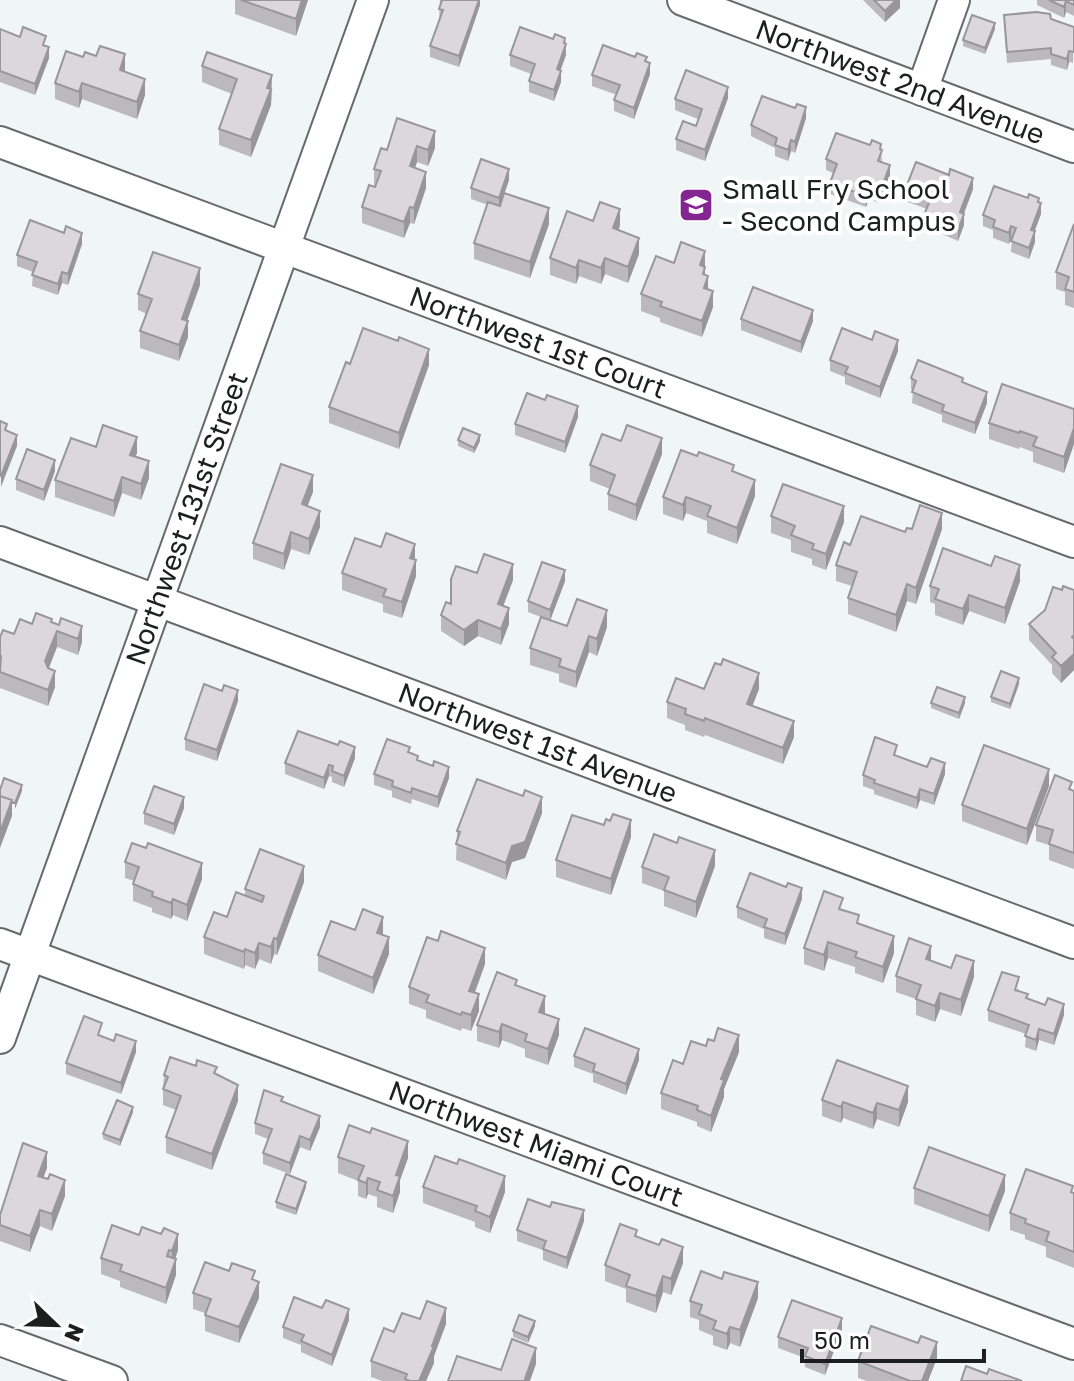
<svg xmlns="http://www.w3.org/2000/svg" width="1074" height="1381" font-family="'Golos Text',sans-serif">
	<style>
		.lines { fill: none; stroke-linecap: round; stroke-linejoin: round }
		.minor-casing { stroke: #666b6a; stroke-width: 34 }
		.minor { stroke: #fff; stroke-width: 30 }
		.wall { fill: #bcb9bc }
		.shaded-wall { fill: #999699 }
		.building { fill: #dbd7db; stroke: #999699; stroke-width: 2 }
		.labels { text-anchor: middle; stroke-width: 8; stroke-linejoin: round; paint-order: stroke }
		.street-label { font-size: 28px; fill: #1d1f1f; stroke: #fff }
		.poi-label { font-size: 28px; fill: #1d1f1f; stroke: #fff; text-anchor: start }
	</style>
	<rect width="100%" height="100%" fill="#f0f6f5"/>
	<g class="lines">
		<g class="minor-casing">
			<g id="minor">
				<path id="s1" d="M683,0L1074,147"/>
				<path d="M922,90L954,0"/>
				<path id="s2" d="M0,142L1074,542"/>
				<path id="s3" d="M0,542L1074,943"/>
				<path id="s4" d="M0,944L1074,1344"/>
				<path id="s5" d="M0,1038L373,0"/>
				<path d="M0,1340L112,1381"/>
			</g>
		</g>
		<use href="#minor" class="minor"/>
	</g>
	<path class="wall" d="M235,0H308L296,36L235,14Z
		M440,0H480V5L459,67L430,57V46L439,20Z
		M863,0H900V8L885,22Z
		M1037,0H1074V16L1066,12L1064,18L1037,5Z
		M1004,15L1051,19L1074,27L1073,63L1069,62L1067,70L1051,65V59L1007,63Z
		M0,29L46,46L49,58L35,95L0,82Z
		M995,29L985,54L963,46V40Z
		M565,44L566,55L560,71L561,82L554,101L529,92V81L531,74L510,66V55Z
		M647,62L650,74L634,119L614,111V100L617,95L592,86V75Z
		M202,66L272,91L271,105L251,157L219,145V129L232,94L202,82Z
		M125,72L145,95L137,119L82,99L79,108L55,99V83Z
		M728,98L705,161L676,150V139L696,126L698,119L675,110V99Z
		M397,118L435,148L428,166L417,162L415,168L426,188L414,224L410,223L404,238L362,223V207L376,186L374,185V169L387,150Z
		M806,118L795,153L791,151L788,161L775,156V148L751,136V125Z
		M881,150L882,162L890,176L880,203L869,199L866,207L830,194V183L833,173L826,170V159Z
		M509,180L500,206L549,224L530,278L474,259V243L488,205L471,199V188Z
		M973,189L964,214V225L958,241L924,226V215L927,209L905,201V190Z
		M1039,202L1041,214L1034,231L1035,242L1029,259L1011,252L1012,237L1009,244L993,238V230L983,226V215Z
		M1074,224V308L1065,305V292L1056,289V272Z
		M620,225L619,230L639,254L628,283L605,274L601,284L579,276L576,284L550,275V258Z
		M82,244L68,285L62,283L58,295L32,286L33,272L17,266V255Z
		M705,251V275L713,307L702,337L660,322V318L641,311V294L674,263Z
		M200,285L187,321L188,337L179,361L140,348V331L147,314L138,310V294Z
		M741,319L813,321L801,353L741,330Z
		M898,351L880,398L845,384V377L830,371V360Z
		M350,364L429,365L399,449L329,423V407Z
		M911,378L963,382L987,403L975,434L942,422V415L912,403L913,390L911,389Z
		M545,400L578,417L565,453L515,435V424Z
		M1074,409V444L1064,473L1033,462V452L1020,447L1019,449L989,439V423Z
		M458,440L480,441L474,453L458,446Z
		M621,441L662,454L636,521L608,510V494L610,489L590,481V465Z
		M96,447L137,453L135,456L149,478L141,500L122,493L114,517L55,497V480Z
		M55,471L44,501L16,490V479Z
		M734,472L755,496L737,544L707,533V521L686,513L683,521L663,514V497Z
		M313,492L307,506L320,527L309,555L291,549L284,570L253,559V543Z
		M771,516L844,522L826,570L812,565V559L791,552V540L771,533Z
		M912,529H942L916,604L907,601L896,632L848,614V598L852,586L836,581V565L850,545L905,532Z
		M415,560L416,576L402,618L383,612V604L342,590V573Z
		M477,573L513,580L503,606L509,624L501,645L478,636L464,646L441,631V615Z
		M565,581L550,620L567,626L607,627L597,656L589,652L576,688L559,682V674L530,665V648L541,617L528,612V601Z
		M1020,581L1005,624L969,611L963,625L935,615V604L930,602V586Z
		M1062,590H1074V670L1061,683L1052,673V665L1029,640V624L1045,610Z
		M52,623L82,642L78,655L57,647L49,668L55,687L48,706L0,688V637L14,634L32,624Z
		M1019,684L1010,709L991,702V697Z
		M704,689H759L752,706L794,737L783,764L705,735L704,737L685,730V725L667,718V702Z
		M222,691L238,701L217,761L185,750V739Z
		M931,703H965L959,719L931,708Z
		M410,753L418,760L449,778L438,808L412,799L411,804L392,797V791L374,785V774Z
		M897,756L945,774L934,805L920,800L917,809L874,794V790L863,786V775Z
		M355,758L344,787L332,782V777L329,776L324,789L285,774V763Z
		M1049,786L1027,845L962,821V805Z
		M1072,790L1074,791V869L1049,860V845L1036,841V825Z
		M184,808L174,835L144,824V813Z
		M542,813L525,858L512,862L506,880L456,860L457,831Z
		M631,837L611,895L556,877V860Z
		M125,862L202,879L187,921L173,915L171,919L152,912V908L133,901V884L134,881L125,878Z
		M715,866L696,918L664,906V891L642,883V867Z
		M304,882L277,955L274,954L271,964L259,959L255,969L245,965L244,969L204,954V937L227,917L245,895V889Z
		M802,899L785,945L764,938V929L737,918V907Z
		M843,910L894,953L883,983L855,973V967L828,958L824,971L804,964V948Z
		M355,930L383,933V935L389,954L373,994L318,971V955Z
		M931,961L974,977L961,1016L940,1009L935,1022L916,1015V999L896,992V976Z
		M485,964L475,993L479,1011L471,1031L462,1028L461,1031L426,1018V1010L409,1004V987Z
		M517,986L545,1012V1014L559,1035L548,1065L525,1057V1049L502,1040L499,1048L477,1041V1025Z
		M1019,988L1018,991L1028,999L1064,1015L1054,1045L1039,1040L1036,1051L1025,1047L1026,1034L988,1021V1010Z
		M102,1034L101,1036L136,1052L121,1094L66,1074V1063Z
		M706,1046L739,1052L724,1089V1097L711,1132L697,1126V1122L661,1109V1093L683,1064Z
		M574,1056L639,1060L626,1095L593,1082V1074L574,1067Z
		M217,1074L238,1101L212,1170L166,1153V1137L176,1110L163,1105V1089L164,1075Z
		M822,1100L908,1102L899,1127L877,1119L873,1129L843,1118L841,1123L822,1116Z
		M283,1102L320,1127L310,1151L300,1147L290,1174L263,1164V1153L268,1139L255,1134V1123Z
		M133,1112L120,1146L103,1139V1134Z
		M338,1157L408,1158L400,1180V1192L393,1213L377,1207V1197L368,1194L366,1199L358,1196V1181L338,1173Z
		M457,1164L505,1192L490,1233L475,1227V1222L423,1203V1187Z
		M47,1168L43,1178L65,1196L52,1231L40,1226L30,1252L0,1241V1215Z
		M306,1187L296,1215L276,1208V1202Z
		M914,1188L1005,1191L989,1232L914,1204Z
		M1074,1193V1268L1046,1257V1247L1025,1239V1235L1010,1230V1213Z
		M584,1221L567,1269L543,1260V1250L517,1241V1230Z
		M637,1237L683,1263L671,1295L663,1292L656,1313L626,1302V1289L605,1281V1265Z
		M178,1250L175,1259L176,1275L166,1304L120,1287V1281L101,1274V1258Z
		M255,1280L259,1298L239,1343L205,1331V1313L193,1309V1293Z
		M758,1298L740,1347L730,1343L727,1350L713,1345V1336L699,1330V1320L690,1317V1301Z
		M420,1319L446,1324L434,1356V1363L426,1381H382L371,1377V1361L394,1332Z
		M349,1320L332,1366L301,1352V1345L283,1338V1327Z
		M535,1326L528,1343L513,1337V1331Z
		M842,1329L825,1375L805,1367V1358L778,1348V1337Z
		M937,1358L928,1381H867L858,1378V1361Z"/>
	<path class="shaded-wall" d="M302,0H308L296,36V19Z
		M479,0H480V5L459,67V56Z
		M896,0H900V8L885,22V11Z
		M1066,1V12L1064,18V7Z
		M995,23V29L985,54V48Z
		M565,38L566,55L557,80V69Z
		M49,47V58L35,95V84Z
		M1069,51V62L1067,70V59Z
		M125,54V71L120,86V70Z
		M650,63V74L634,119V108Z
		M561,71V82L554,101V90Z
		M272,75L271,105L251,157V140Z
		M145,79V95L137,119V102Z
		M82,83V99L79,108V92Z
		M728,87V98L705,161V150Z
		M806,107V118L795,153V142Z
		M435,131V148L428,166V150Z
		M791,140V151L788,161V150Z
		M417,146V162L410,182V166Z
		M890,165V176L880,203V192Z
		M509,169V180L499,209V198Z
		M426,172V188L414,224V208Z
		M973,178V189L960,223V212Z
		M869,188V199L866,207V196Z
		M1039,198V208L1041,203V214L1031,241V230Z
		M410,207V223L404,238V222Z
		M549,208V224L530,278V262Z
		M620,209V225L613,244V228Z
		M964,214V225L958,241V230Z
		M1011,226V237L1009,244V233Z
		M1035,231V242L1029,259V248Z
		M82,233V244L68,285V274Z
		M639,238V254L628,283V267Z
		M705,251V267L700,265Z
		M605,258V274L601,284V268Z
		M579,260V276L576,284V268Z
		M705,267V283L708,276V292L704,304L703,274Z
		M200,268V285L182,335V319Z
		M62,272V283L58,295V284Z
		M713,291V307L702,337V321Z
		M813,310V321L801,353V342Z
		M188,321V337L179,361V345Z
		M898,340V351L880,398V387Z
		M429,349V365L399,449V433Z
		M987,392V403L975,434V423Z
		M578,406V417L565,453V442Z
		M1074,428V444L1064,473V457Z
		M17,435V446L1,487V476Z
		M480,435V441L474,453V448Z
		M137,437V453L130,471V455Z
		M662,438V454L636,521V505Z
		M55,460V471L44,501V490Z
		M149,461V478L141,500V484Z
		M313,475V492L302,520V504Z
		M122,477V493L114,517V501Z
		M755,480V496L737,544V528Z
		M686,497V513L683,521V505Z
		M844,506V522L826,570V554Z
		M320,511V527L309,555V539Z
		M942,513V529L916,604V588Z
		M291,532V549L284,570V554Z
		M415,544V560L410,558Z
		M416,560V576L402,618V602Z
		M513,564V580L498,620V604Z
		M1020,565V581L1005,624V608Z
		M565,570V581L550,621V610Z
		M907,584V601L896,632V615Z
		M969,595V611L963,625V609Z
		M509,608V624L501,645V629Z
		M607,610V627L597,656V639Z
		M478,620V636L464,646V630Z
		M82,626V642L78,655V639Z
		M57,631V647L45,677V661Z
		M589,636V652L576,688V672Z
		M1074,654V670L1061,683V666Z
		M55,671V687L48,706V690Z
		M759,673V689L747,720V704Z
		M1019,678V684L1010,709V704Z
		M238,690V701L217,761V750Z
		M965,697V703L959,719V713Z
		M794,721V737L783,764V748Z
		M355,747V758L344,787V776Z
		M945,763V774L934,805V794Z
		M329,765V776L324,789V778Z
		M449,767V778L438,808V797Z
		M1049,769V786L1027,845V829Z
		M22,785V791L15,809V803Z
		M920,789V800L917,809V798Z
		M184,797V808L174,835V824Z
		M542,797V813L525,858L512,862L506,880V863L512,846Z
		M12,800V816L0,848V832Z
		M631,820V837L611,895V879Z
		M715,850V866L696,918V902Z
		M202,863V879L187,921V905Z
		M304,866V882L277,955V939Z
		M802,888V899L785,945V934Z
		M173,899V915L171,919V903Z
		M383,917V933L377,949V933Z
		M894,936V953L883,983V967Z
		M389,937V954L373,994V978Z
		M274,938V954L271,964V947Z
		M828,942V958L824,971V955Z
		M259,943V959L255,969V953Z
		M931,946V962L926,959Z
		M485,948V964L469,1007V991Z
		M245,949V965L244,969V952Z
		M974,961V977L961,1016V1000Z
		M940,993V1009L935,1022V1006Z
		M479,994V1011L471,1031V1015Z
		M545,996V1012L539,1028V1012Z
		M1064,1004V1015L1054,1045V1034Z
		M559,1019V1035L548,1065V1049Z
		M502,1024V1040L499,1048V1032Z
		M1039,1029V1040L1036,1051V1040Z
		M739,1035V1052L724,1089V1097L711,1132V1116L721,1079Z
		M136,1041V1052L121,1094V1083Z
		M639,1049V1060L626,1095V1084Z
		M238,1085V1101L212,1170V1154Z
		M908,1086V1102L899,1127V1110Z
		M843,1102V1118L841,1123V1107Z
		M877,1103V1119L873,1129V1113Z
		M133,1107V1112L120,1146V1140Z
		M320,1116V1127L310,1151V1140Z
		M300,1136V1147L290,1174V1163Z
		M408,1141V1158L400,1180V1192L393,1213V1196L396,1175Z
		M47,1152V1168L38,1192V1176Z
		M1005,1175V1191L989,1232V1216Z
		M505,1176V1192L490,1233V1217Z
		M368,1178V1194L366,1199V1183Z
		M65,1180V1196L52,1231V1214Z
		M306,1182V1187L296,1215V1209Z
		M40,1210V1226L30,1252V1236Z
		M584,1210V1221L567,1269V1258Z
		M178,1234V1250L172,1268V1251Z
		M683,1247V1263L671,1295V1279Z
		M176,1259V1275L166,1304V1288Z
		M663,1276V1292L656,1313V1296Z
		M259,1282V1298L239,1343V1327Z
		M758,1282V1298L740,1347V1330Z
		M446,1308V1324L434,1356V1363L426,1381H419Z
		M349,1309V1320L332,1366V1355Z
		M842,1318V1329L825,1375V1364Z
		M535,1321V1326L528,1343V1337Z
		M730,1327V1343L727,1350V1334Z
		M937,1342V1358L928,1381H922Z
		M536,1348V1364L530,1381L525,1379Z"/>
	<path class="building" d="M241,0H302L296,19Z
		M442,0H479L459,56L430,46L443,10L439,9Z
		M874,0H896L885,11Z
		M1049,0H1074V5L1066,1L1064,7Z
		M1036,12L1050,14L1051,19L1074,27V51L1073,52L1069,51L1067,59L1051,54V48L1007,52L1004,15Z
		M972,15L995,23L985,48L963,40Z
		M23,27L46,36L43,45L49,47L35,84L0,71V29L20,37Z
		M520,27L553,39L555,34L565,38L564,43L566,44L557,69L561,71L554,90L529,81L535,64L510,55Z
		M603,45L635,57L637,53L647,57L645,61L650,63L634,108L614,100L620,85L592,75Z
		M100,46L125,54L120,70L145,79L137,102L82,83L79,92L55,83L66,51L83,57L85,52L96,56Z
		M207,52L272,75L267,88L271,89L251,140L219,129L237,79L202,66Z
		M686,70L728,87L705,150L676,139L683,121L696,126L702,109L675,99Z
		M762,96L795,108L797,104L806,107L795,142L791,140L788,150L775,145L777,138L751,125Z
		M397,118L435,131L428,150L417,146L410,166L426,172L414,208L410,207L404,222L362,207L369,185L375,187L381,171L374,169L381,148L387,150Z
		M836,133L870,145L872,140L881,144L880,149L882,150L878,161L890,165L880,192L869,188L866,196L830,183L837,164L826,159Z
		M481,159L509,169L499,198L471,188Z
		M916,162L949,175L950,169L973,178L960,212L964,214L958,230L924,215L930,200L905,190Z
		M994,186L1028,198L1029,194L1039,198L1038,202L1041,203L1031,230L1035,231L1029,248L1011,241L1016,228L1011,226L1009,233L993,227L995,220L983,215Z
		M504,193L549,208L530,262L474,243L488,202L500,206Z
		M600,202L620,209L613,228L639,238L628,267L605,258L601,268L579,260L576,268L550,258L567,211L593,221Z
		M30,220L64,233L66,226L82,233L68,274L62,272L58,284L32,275L37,262L17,255Z
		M1074,224V292L1065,289L1069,277L1056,272Z
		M681,242L705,251L700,265L705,267L703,274L708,276L704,288L713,291L702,321L660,306L662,302L641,294L656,256L674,263Z
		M153,252L200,268L182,319L188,321L179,345L140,331L152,299L138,294Z
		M753,287L813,310L801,342L741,319Z
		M363,328L398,341L399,337L429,349L399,433L329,407L346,362L350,364Z
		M842,328L872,340L875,331L898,340L880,387L845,373L848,367L830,360Z
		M918,360L963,378L962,382L987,392L975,423L942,411L944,405L912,392L916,381L911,378Z
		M1002,384L1074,409V428L1064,457L1033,446L1037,437L1020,431L1019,433L989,423Z
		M527,393L545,400L547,395L578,406L565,442L515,424Z
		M0,421L7,424L5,430L17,435L1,476L0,475Z
		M103,425L137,437L130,455L149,461L141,484L122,477L114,501L55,480L71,438L96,447Z
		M627,425L662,438L636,505L608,494L615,475L590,465L602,434L621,441Z
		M463,428L480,435L474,448L458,440Z
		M27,449L55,460L44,490L16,479Z
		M681,450L697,456L699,452L734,465L732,471L755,480L737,528L707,516L711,506L686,497L683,505L663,497Z
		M281,464L313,475L302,504L320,511L309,539L291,532L284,554L253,543Z
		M783,484L844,506L826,554L812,549L814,544L791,535L795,526L771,516Z
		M920,505L942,513L916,588L907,584L896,615L848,598L857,572L836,565L844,542L850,545L861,516L905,532L907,528L912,529Z
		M386,533L415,544L410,558L416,560L402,602L383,596L386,589L342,573L355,538L381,547Z
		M943,548L991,566L995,556L1020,565L1005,608L969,595L963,609L935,599L939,589L930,586Z
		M484,554L513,564L498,604L509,608L501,629L478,620L464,630L441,615L446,602L451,604V579L456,566L477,573Z
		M542,562L565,570L550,610L528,601Z
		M1063,586L1074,590V635L1072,637L1074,639V654L1061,666L1052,657L1056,653L1029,624L1045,610L1053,587L1062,590Z
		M577,599L607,610L597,639L589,636L576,672L559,666L561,659L530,648L541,617L567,626Z
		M36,613L52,619L51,622L59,625L61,618L82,626L78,639L57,631L45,661L48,668L55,671L48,690L0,672L1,656H0V637L3,630L14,634L20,619L32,624Z
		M723,659L759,673L747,704L794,721L783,748L705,718L704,721L685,714L686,709L667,702L676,678L704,689L715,663L721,665Z
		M1001,671L1019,678L1010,704L991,697Z
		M204,684L222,691L224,685L238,690L217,750L185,739Z
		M937,687L965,697L959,713L931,703Z
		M298,731L338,745L340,741L355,747L344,776L332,771L333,766L329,765L324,778L285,763Z
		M875,737L897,745L894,755L927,767L931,758L945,763L934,794L920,789L917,798L874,783L875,780L863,775Z
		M387,739L410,747L408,752L418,756L417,760L433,766L434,761L449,767L438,797L412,788L411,793L392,786L393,781L374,774Z
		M984,745L1049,769L1027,829L962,805Z
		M1055,775L1072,782L1069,789L1074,791V853L1049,844L1053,830L1036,825Z
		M4,778L22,785L15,803L11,802L12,800L0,796V790Z
		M477,779L523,796L525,790L542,797L525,842L512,846L506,863L456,844L460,832L457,831Z
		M154,786L184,797L174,824L144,813Z
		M0,796L12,800L0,832Z
		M613,814L631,820L611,879L556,860L572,815L604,825L606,819L610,821Z
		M654,834L677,843L679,837L715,850L696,902L664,890L669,877L642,867Z
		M132,843L146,848L148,843L202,863L187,905L173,899L171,903L152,896L153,892L133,884L139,867L125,862Z
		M260,849L304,866L277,939L274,938L271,947L259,943L255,953L245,949L244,952L204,937L214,912L227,917L236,892L262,902L264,896L245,889Z
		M750,873L786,887L788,883L802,888L785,934L764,927L767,919L737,907Z
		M824,891L843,898L839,909L859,915L857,923L894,936L883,967L855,957L857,952L828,942L824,955L804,948Z
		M363,909L383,917L377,933L389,937L373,978L318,955L331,921L355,930Z
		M441,931L485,948L469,991L479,994L471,1015L462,1012L461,1015L426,1002L429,995L409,987L427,937L438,941Z
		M909,938L931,946L926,959L951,968L956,955L974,961L961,1000L940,993L935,1006L916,999L921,985L896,976Z
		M497,972L517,980L515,985L545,996L539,1012L559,1019L548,1049L525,1041L527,1034L502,1024L499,1032L477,1025Z
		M1002,972L1019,977L1015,990L1028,994L1026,998L1045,1005L1048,998L1064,1004L1054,1034L1039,1029L1036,1040L1025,1036L1029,1025L988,1010Z
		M84,1016L102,1023L98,1035L114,1041L116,1034L136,1041L121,1083L66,1063Z
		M585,1028L639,1049L626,1084L593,1071L595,1064L574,1056Z
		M718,1028L739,1035L721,1079L724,1080L711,1116L697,1110L698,1106L661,1093L673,1060L683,1064L691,1041L706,1046L708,1039L714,1041Z
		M170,1057L196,1066L197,1060L217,1067L214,1073L238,1085L212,1154L166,1137L181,1096L163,1089L168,1077L164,1075Z
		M837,1060L908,1086L899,1110L877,1103L873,1113L843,1102L841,1107L822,1100Z
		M264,1090L283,1097L281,1101L320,1116L310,1140L300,1136L290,1163L263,1153L272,1129L255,1123Z
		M117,1100L133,1107L120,1140L103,1134Z
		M349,1125L370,1133L372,1128L408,1141L396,1175L400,1176L393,1196L377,1190L380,1182L368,1178L366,1183L358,1180L364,1166L338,1157Z
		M23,1143L47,1152L38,1176L48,1179L50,1174L65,1180L52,1214L40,1210L30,1236L0,1225V1215Z
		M929,1147L1005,1175L989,1216L914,1188Z
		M435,1156L457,1164L459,1159L505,1176L490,1217L475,1211L477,1206L423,1187Z
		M1026,1169L1073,1186L1071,1192L1074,1193V1252L1046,1241L1049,1232L1025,1223L1026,1219L1010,1213Z
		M286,1174L306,1182L296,1209L276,1202Z
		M528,1199L550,1207L552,1202L584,1210L567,1258L543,1249L546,1241L517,1230Z
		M620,1224L637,1230L635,1236L659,1245L662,1239L683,1247L671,1279L663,1276L656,1296L626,1286L630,1275L605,1265Z
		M112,1225L139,1235L142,1227L161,1234L164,1228L178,1234L172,1251L169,1250L167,1256L176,1259L166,1288L120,1271L122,1265L101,1258Z
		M205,1262L229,1271L232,1263L255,1271L252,1279L259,1282L239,1327L205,1315L211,1299L193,1293Z
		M701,1271L722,1279L724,1272L758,1282L740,1330L730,1327L727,1334L713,1329L716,1321L699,1314L702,1305L690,1301Z
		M294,1297L322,1308L326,1300L349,1309L332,1355L301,1341L304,1335L283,1327Z
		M792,1300L842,1318L825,1364L805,1356L808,1348L778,1337Z
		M427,1301L446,1308L432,1346H434L419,1381H410L405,1379L407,1374L371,1361L384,1328L394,1332L402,1313L420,1319Z
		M519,1315L535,1321L528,1337L513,1331Z
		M871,1326L918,1343L921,1336L937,1342L922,1381H910L858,1361Z
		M512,1339L536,1348L525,1379L529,1381H448L457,1356L501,1370Z
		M966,1366L987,1374L989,1369L1022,1381H961Z"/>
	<defs>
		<g id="school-square" transform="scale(1.8)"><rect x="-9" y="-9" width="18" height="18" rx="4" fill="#832692" stroke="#fff"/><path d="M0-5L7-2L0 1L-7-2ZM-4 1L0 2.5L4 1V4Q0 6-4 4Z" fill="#fff"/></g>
	</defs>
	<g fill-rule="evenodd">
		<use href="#school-square" x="696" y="205"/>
	</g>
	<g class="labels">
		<g class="street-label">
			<text dy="10" stroke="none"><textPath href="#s1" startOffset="232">Northwest 2nd Avenue</textPath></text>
			<text dy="10" stroke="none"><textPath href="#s2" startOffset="574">Northwest 1st Court</textPath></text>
			<text dy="10" stroke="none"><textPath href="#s5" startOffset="552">Northwest 131st Street</textPath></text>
			<text dy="10" stroke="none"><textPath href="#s3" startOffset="574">Northwest 1st Avenue</textPath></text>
			<text dy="10" stroke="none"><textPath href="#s4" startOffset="572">Northwest Miami Court</textPath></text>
		</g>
		<g class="poi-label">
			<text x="722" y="199">Small Fry School<tspan x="722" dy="32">- Second Campus</tspan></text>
		</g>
	</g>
	<g transform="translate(56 1325) rotate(113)" stroke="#ffffff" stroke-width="6" paint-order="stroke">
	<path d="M0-6L14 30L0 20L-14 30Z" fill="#1d1f1f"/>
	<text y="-12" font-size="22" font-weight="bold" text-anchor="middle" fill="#1d1f1f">N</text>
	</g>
	<path d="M802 1349v12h182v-12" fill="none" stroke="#1d1f1f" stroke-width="4"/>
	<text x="814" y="1349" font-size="24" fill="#1d1f1f" stroke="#ffffff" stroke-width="6" paint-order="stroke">50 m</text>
</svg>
